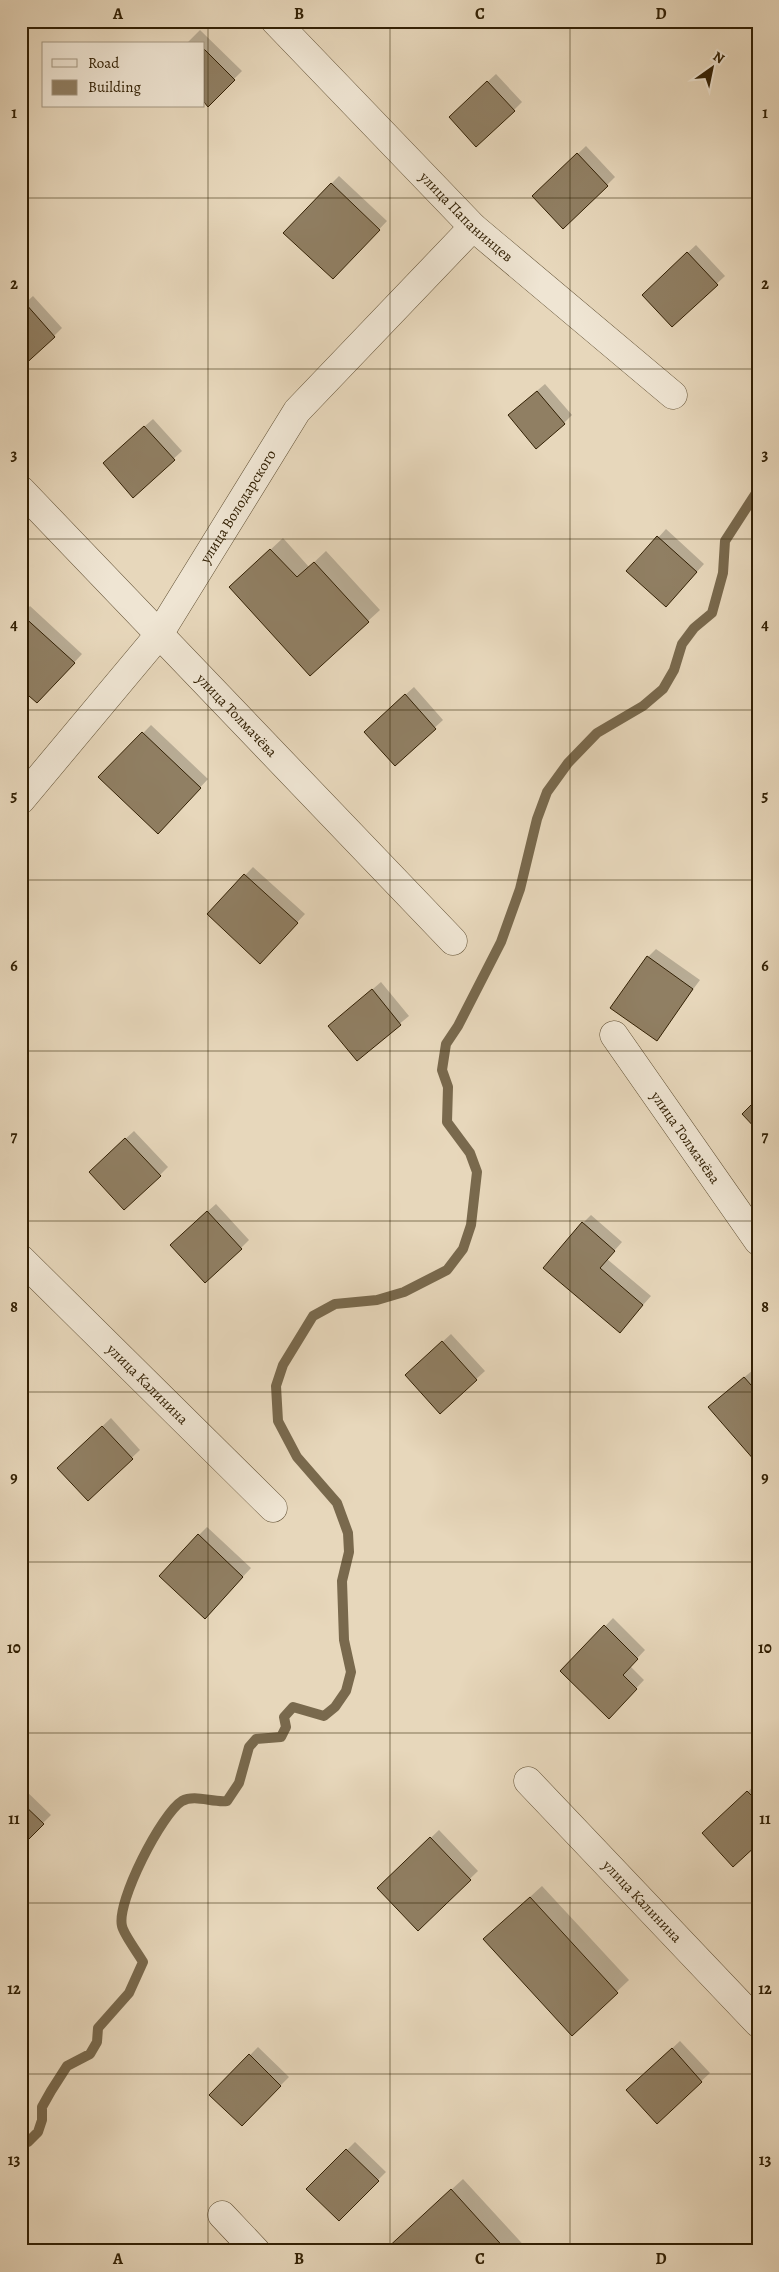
<svg xmlns="http://www.w3.org/2000/svg" width="779" height="2272" font-family="Alegreya,serif">
	<style>
		.shadow { fill: #0003 }
		.lines { fill: none; stroke-linecap: round; stroke-linejoin: round }
		.stream { stroke: #79694d; stroke-width: 10 }
		.building { fill: #907f63; stroke: #322004 }
		.minor-casing { stroke: #5f4e32; stroke-width: 29 }
		.minor { stroke: #efe5d3; stroke-width: 28 }
		.grid { fill: none; stroke: #322004; stroke-width: 1; stroke-opacity: 0.55 }
		.labels { text-anchor: middle; stroke-width: 4; stroke-linejoin: round; paint-order: stroke }
		.street-label { font-size: 15px; fill: #322004; stroke: #efe5d3 }
		.neatline { fill: none; stroke: #322004; stroke-width: 2 }
		.grid-label { font-size: 16px; text-anchor: middle; font-weight: bold; fill: #322004 }
	</style>
	<rect width="100%" height="100%" fill="#e7d7bb"/>
	<filter id="stains"><feTurbulence type="fractalNoise" baseFrequency=".004" numOctaves="4"/><feColorMatrix values="0 0 0 0 .2 0 0 0 0 .09 0 0 0 0 .02 0 0 0 .5 -.17"/></filter>
	<radialGradient id="worn" r=".72"><stop offset=".6" stop-color="#630" stop-opacity="0"/><stop offset="1" stop-color="#630" stop-opacity=".3"/></radialGradient>
	<path class="shadow" d="M200,30L242,71L208,105L204,100V44H186Z
		M496,74L522,102L514,110L458,109Z
		M586,146L615,177L607,185L542,188Z
		M339,176L387,221L333,278L331,184Z
		M696,245L725,276L672,326L651,287Z
		M33,296L62,328L54,336L21,307Z
		M545,384L572,415L564,423L518,407Z
		M153,419L182,451L133,496L112,455Z
		M666,529L704,564L674,597L628,571Z
		M283,538L309,567L326,551L380,610L368,621L242,576Z
		M30,606L82,654L45,694L21,615Z
		M414,687L443,720L395,764L373,724Z
		M151,725L208,779L166,824L100,777Z
		M253,867L305,914L268,954L208,914Z
		M656,949L700,980L656,1039L648,957Z
		M381,982L409,1016L357,1059L330,1026Z
		M134,1131L168,1167L160,1175L98,1164Z
		M216,1204L249,1240L241,1248L179,1237Z
		M591,1215L622,1242L607,1259L651,1296L620,1331L583,1223Z
		M451,1334L485,1371L440,1412L415,1367Z
		M753,1370L758,1376V1457L718,1399Z
		M111,1418L140,1450L88,1499L67,1460Z
		M207,1527L251,1568L213,1609L199,1535Z
		M613,1618L645,1650L630,1666L644,1680L609,1717L562,1671Z
		M756,1784L758,1842L712,1825Z
		M21,1786L51,1815L21,1845Z
		M439,1830L478,1871L418,1929L379,1888Z
		M542,1886L629,1980L572,2034L497,1927Z
		M680,2041L710,2073L657,2122L636,2082Z
		M258,2047L289,2077L242,2124L211,2095Z
		M355,2142L386,2172L339,2219L308,2189Z
		M463,2179L529,2251H385L391,2245Z"/>
	<g class="lines">
		<path class="stream" d="M21,2144L28,2142L38,2132L42,2120V2107L51,2091L67,2066L90,2054L97,2042L98,2028L129,1993L143,1962C138,1953 124,1935 122,1926C116,1902 162,1813 182,1801C195,1794 213,1803 227,1801L239,1783L249,1747L256,1739L281,1737L286,1727L284,1717L293,1707L324,1716L335,1707L346,1691L351,1672L344,1640L342,1581L349,1552L348,1533L337,1503L297,1457L278,1421L276,1386L283,1365L313,1316L335,1304L377,1300L404,1292L447,1270L463,1249L471,1225L477,1172L470,1153L447,1122L448,1087L442,1070L446,1044L458,1026L501,942L520,889L537,819L547,792L568,763L597,733L643,706L663,689L674,670L682,644L694,628L712,613L723,573L725,541L758,490"/>
	</g>
	<path class="building" d="M204,49L235,80L208,107L204,102Z
		M487,81L515,111L476,147L449,117Z
		M577,153L608,186L563,229L532,196Z
		M331,183L380,230L333,279L283,233Z
		M687,252L718,285L672,327L642,295Z
		M25,303L55,337L21,368V306Z
		M537,391L565,424L536,449L508,415Z
		M144,426L175,460L133,498L103,463Z
		M657,536L697,572L666,607L626,571Z
		M270,549L297,577L314,562L369,622L310,676L229,587Z
		M21,614L75,663L37,703L21,689Z
		M405,694L436,729L395,766L364,732Z
		M142,732L201,788L158,834L98,777Z
		M244,874L298,923L260,964L207,914Z
		M647,956L693,989L657,1041L610,1008Z
		M372,989L401,1025L357,1061L328,1026Z
		M758,1098V1131L742,1114Z
		M125,1138L161,1176L124,1210L89,1172Z
		M207,1211L242,1249L205,1283L170,1245Z
		M582,1222L615,1251L600,1268L643,1305L620,1333L543,1268Z
		M442,1341L477,1380L440,1414L405,1375Z
		M744,1377L758,1393V1459L755,1461L708,1407Z
		M102,1426L133,1459L88,1501L57,1468Z
		M198,1534L243,1577L205,1619L159,1576Z
		M604,1625L638,1659L623,1675L637,1689L609,1719L560,1671Z
		M747,1791L758,1802V1844L733,1867L702,1833Z
		M21,1802L44,1824L21,1847Z
		M430,1837L471,1880L418,1931L377,1888Z
		M530,1897L618,1993L572,2036L483,1939Z
		M672,2048L702,2082L657,2124L626,2090Z
		M249,2054L281,2086L242,2126L209,2095Z
		M346,2149L379,2181L339,2221L306,2189Z
		M451,2189L507,2251H384Z"/>
	<g class="lines">
		<g class="minor-casing">
			<g id="minor">
				<path id="s1" d="M275,21L473,227L673,395"/>
				<path id="s2" d="M21,490L453,941"/>
				<path id="s3" d="M21,800L158,636L297,411L473,227"/>
				<path id="s4" d="M614,1035L758,1241"/>
				<path id="s5" d="M21,1259L273,1508"/>
				<path id="s6" d="M528,1781L758,2023"/>
				<path d="M222,2215L256,2251"/>
			</g>
		</g>
		<use href="#minor" class="minor"/>
	</g>
	<path class="grid" d="M208,21V2251M390,21V2251M570,21V2251M21,198H758M21,369H758M21,539H758M21,710H758M21,880H758M21,1051H758M21,1221H758M21,1392H758M21,1562H758M21,1733H758M21,1903H758M21,2074H758"/>
	<g class="labels">
		<g class="street-label">
			<text dy="5" stroke="none"><textPath href="#s1" startOffset="274">улица Папанинцев</textPath></text>
			<text dy="5" stroke="none"><textPath href="#s3" startOffset="366">улица Володарского</textPath></text>
			<text dy="5" stroke="none"><textPath href="#s2" startOffset="312">улица Толмачёва</textPath></text>
			<text dy="5" stroke="none"><textPath href="#s4" startOffset="125">улица Толмачёва</textPath></text>
			<text dy="5" stroke="none"><textPath href="#s5" startOffset="178">улица Калинина</textPath></text>
			<text dy="5" stroke="none"><textPath href="#s6" startOffset="166">улица Калинина</textPath></text>
		</g>
	</g>
	<rect width="779" height="2272" fill="none" stroke="#e7d7bb" stroke-width="55"/>
	<rect x="42" y="42" width="162" height="65" fill="#efe5d3" stroke="#a39680"/>
	<rect x="52" y="59" width="25" height="8" fill="#efe5d3" stroke="#a39680"/>
	<text x="88" y="68" font-size="15" fill="#322004">Road</text>
	<rect x="52" y="80" width="25" height="15" fill="#907f63" stroke="#a39680"/>
	<text x="88" y="92" font-size="15" fill="#322004">Building</text>
	<g transform="translate(712 68) rotate(33)" stroke="#efe5d3" stroke-width="4" paint-order="stroke">
	<path d="M0-4L9 19L0 12L-9 19Z" fill="#322004"/>
	<text y="-8" font-size="14" font-weight="bold" text-anchor="middle" fill="#322004">N</text>
	</g>
	<rect x="28" y="28" width="724" height="2216" class="neatline"/>
	<g class="grid-label">
		<text x="118" y="19">A</text>
		<text x="299" y="19">B</text>
		<text x="480" y="19">C</text>
		<text x="661" y="19">D</text>
		<text x="14" y="118">1</text>
		<text x="765" y="118">1</text>
		<text x="14" y="289">2</text>
		<text x="765" y="289">2</text>
		<text x="14" y="460">3</text>
		<text x="765" y="460">3</text>
		<text x="14" y="630">4</text>
		<text x="765" y="630">4</text>
		<text x="14" y="801">5</text>
		<text x="765" y="801">5</text>
		<text x="14" y="971">6</text>
		<text x="765" y="971">6</text>
		<text x="14" y="1142">7</text>
		<text x="765" y="1142">7</text>
		<text x="14" y="1312">8</text>
		<text x="765" y="1312">8</text>
		<text x="14" y="1483">9</text>
		<text x="765" y="1483">9</text>
		<text x="14" y="1653">10</text>
		<text x="765" y="1653">10</text>
		<text x="14" y="1824">11</text>
		<text x="765" y="1824">11</text>
		<text x="14" y="1994">12</text>
		<text x="765" y="1994">12</text>
		<text x="14" y="2165">13</text>
		<text x="765" y="2165">13</text>
		<text x="118" y="2264">A</text>
		<text x="299" y="2264">B</text>
		<text x="480" y="2264">C</text>
		<text x="661" y="2264">D</text>
	</g>
	<rect width="100%" height="100%" filter="url(#stains)"/>
	<rect width="100%" height="100%" fill="url(#worn)"/>
</svg>
